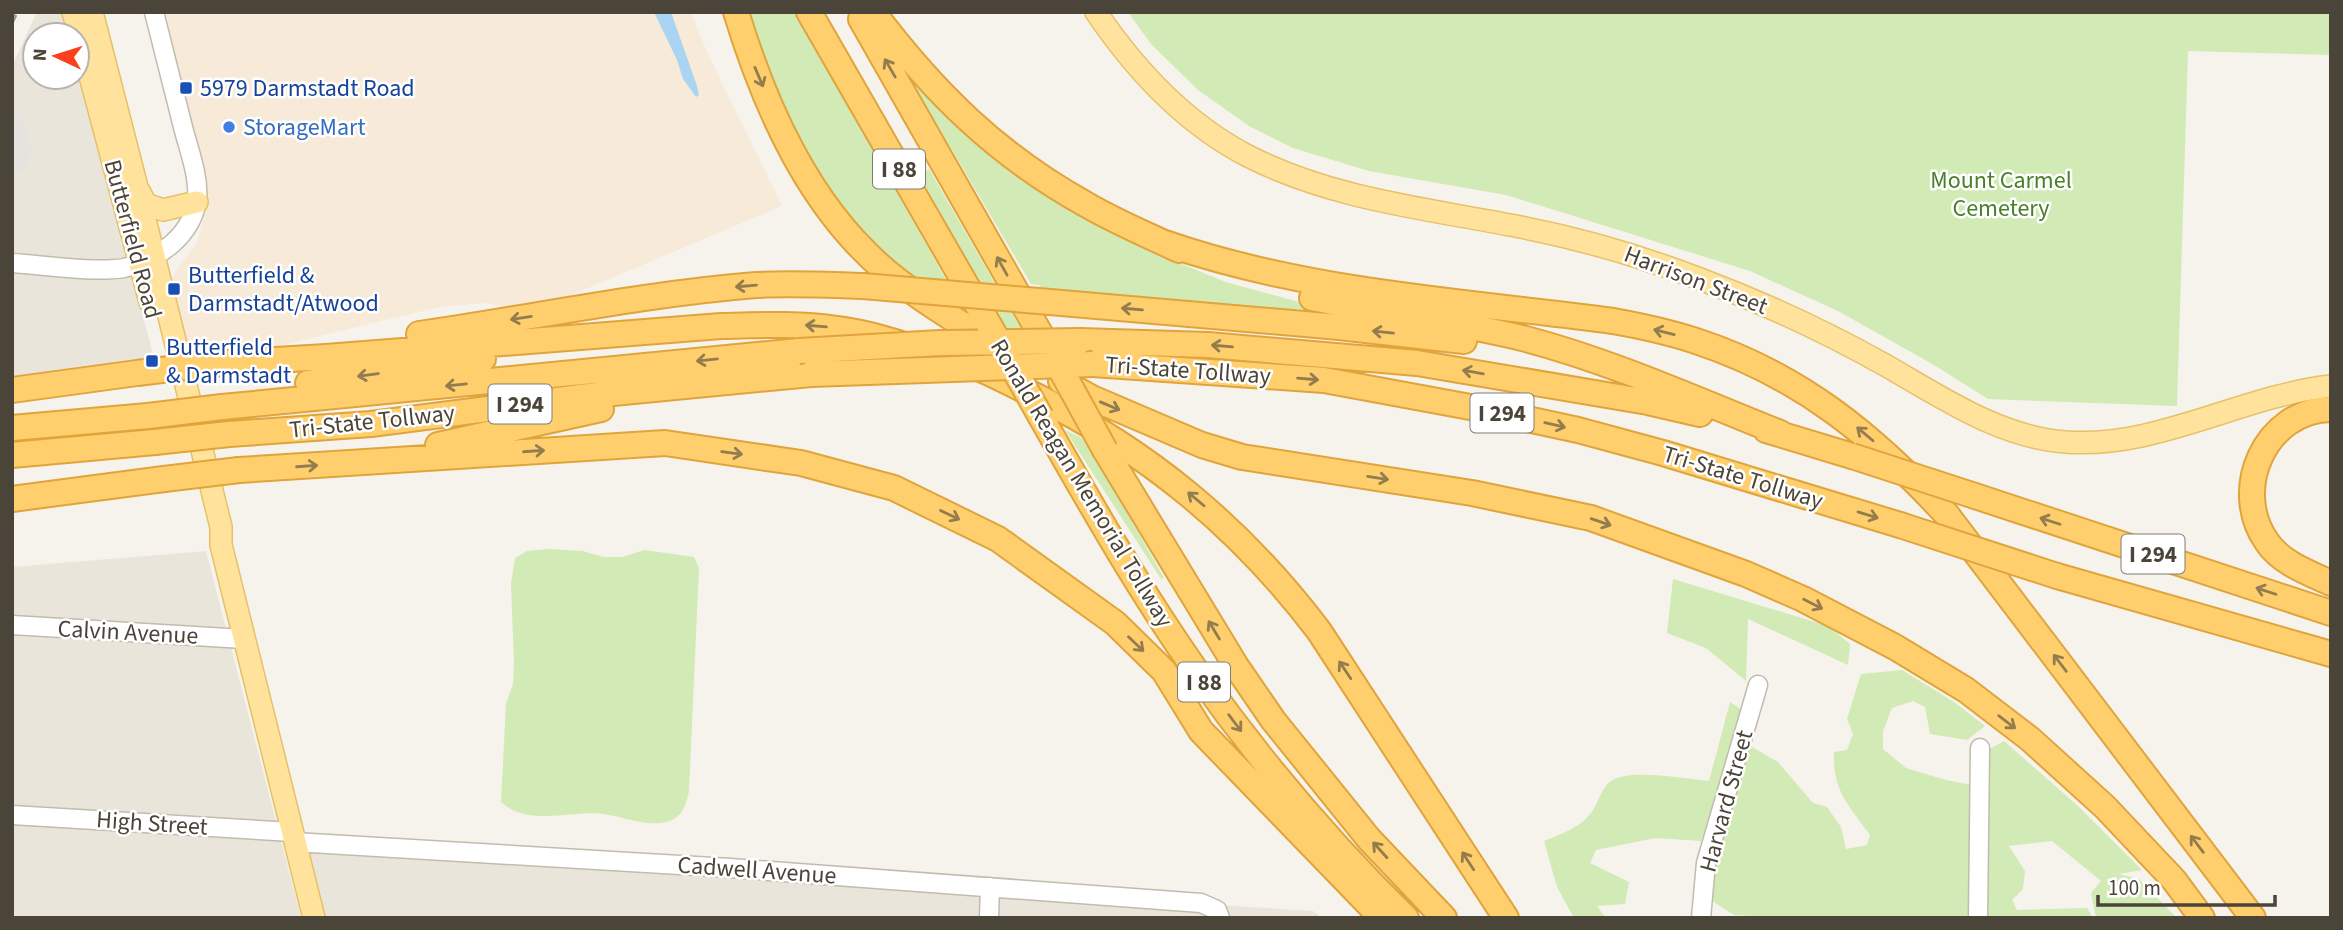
<svg xmlns="http://www.w3.org/2000/svg" width="2343" height="930" font-family="'Source Sans 3',sans-serif">
	<style>
		.residential { fill: #eae5da }
		.commercial { fill: #f7ead8 }
		.green { fill: #d2eab5 }
		.parking { fill: #e5e3e0 }
		.water { fill: #a9d4f2 }
		.lines { fill: none; stroke-linecap: round; stroke-linejoin: round }
		.minor-casing { stroke: #c2bbae; stroke-width: 21 }
		.major-casing { stroke: #e6c16a; stroke-width: 24 }
		.highway-casing { stroke: #e0a43c; stroke-width: 28 }
		.minor { stroke: #fff; stroke-width: 18 }
		.major { stroke: #ffe39c; stroke-width: 21 }
		.highway { stroke: #ffcf6e; stroke-width: 24 }
		.rail { stroke: #9a9a9a; stroke-width: 3.5; stroke-dasharray: 9 9; stroke-linecap: butt }
		.highway-bridge-casing { stroke: #e0a43c; stroke-width: 28; stroke-linecap: butt }
		.highway-bridge { stroke: #ffcf6e; stroke-width: 24 }
		.oneway { stroke: #937c4e }
		.transit-dot { fill: #1a4fb4; stroke: #fff; stroke-width: 2.5 }
		.shop-dot { fill: #3f7fe0; stroke: #fff; stroke-width: 2.5 }
		.labels { text-anchor: middle; stroke-width: 5; stroke-linejoin: round; paint-order: stroke }
		.shield { fill: #fff; stroke: #817c74; stroke-width: 2 }
		.shield-label { font-size: 23px; font-weight: bold; fill: #4b4439 }
		.transit-label { font-size: 24px; fill: #164399; stroke: #fff; text-anchor: start }
		.shop-label { font-size: 24px; fill: #366cbe; stroke: #fff; text-anchor: start }
		.park-label { font-size: 24px; fill: #4a7f2a; stroke: #fff }
		.street-label { font-size: 24px; fill: #4b4439; stroke: #fff }
	</style>
	<rect width="100%" height="100%" fill="#f6f3ec"/>
	<path class="residential" d="M37,12H65L71,35H35V77H77V59L157,370L12,382V66Z
		M206,551L301,918H12V567Z
		M304,847L1313,911L1322,918H322Z"/>
	<path class="commercial" d="M160,12H690L710,58L782,206L543,307L511,308L482,303L439,307L274,347L192,371L170,283L173,276L197,242L206,212L207,197L205,180Z"/>
	<path class="green" d="M748,12H794L948,283L908,278L849,218L810,162L765,70Z
		M1128,12H2331V55L2188,51L2177,406L1988,399L1934,365L1838,311L1750,271L1506,195L1369,171L1293,148L1249,126L1198,90L1151,44Z
		M913,79L1105,228L1147,250L1226,282L1324,309V312L1063,291L1042,289L1039,285L1031,284L911,80Z
		M929,169L1035,353L1013,340L919,175Z
		M1065,430L1086,440L1164,578L1161,579Z
		M550,549L583,551L603,557H623L644,550L694,557L699,568L689,791C686,804 684,815 670,821C647,829 618,814 595,813C572,813 547,819 524,814C515,812 508,808 501,802L506,704L513,684L514,664L511,584L515,558L527,551Z
		M1673,579L1828,626L1850,644L1848,665L1748,619L1746,681L1706,648L1667,633Z
		M1902,670L1954,702L1985,726L1967,740L1930,734L1925,707L1913,701L1892,708L1883,731V749L1906,768L1946,780L1972,785L1970,918H1786L1734,915L1709,899L1712,861L1747,744L1778,762L1813,803L1827,807L1841,827L1846,849L1867,845L1870,835C1849,806 1832,790 1834,752L1847,750L1853,734L1847,719L1861,674Z
		M1730,702L1742,710L1735,744L1701,841L1655,838L1596,850L1590,863L1629,882L1625,904L1597,906L1606,918H1574L1557,887L1544,841C1561,834 1580,828 1591,813C1599,803 1600,789 1611,781C1629,768 1687,779 1709,781Z
		M2004,741L2078,806L2142,870L2119,874L2139,879L2177,918H2096L2091,893L2101,881L2052,841L2009,846L2025,871L2023,889L2012,900L2017,910L2087,908L2093,918H1984L1988,750Z"/>
	<path class="parking" d="M20,116L32,151L22,173H12V117Z"/>
	<path class="water" d="M654,12H671L697,86L699,95L696,97L683,79L677,60Z"/>
	<g class="lines">
		<g class="minor-casing">
			<path id="minor" d="M12,263C45,265 92,273 124,268C157,261 193,235 197,199C199,177 190,153 184,131C174,92 164,52 154,12
				M12,625L244,639
				M12,815L292,832
				M294,842L730,868L1201,903L1217,910L1220,918
				M989,918L990,887
				M1701,918L1706,863L1758,685
				M1978,918L1980,748"/>
		</g>
		<g class="major-casing">
			<path id="major" d="M73,12L150,302
				M92,12L137,187L221,527V545L314,918
				M1096,12C1136,71 1184,123 1248,156C1330,198 1421,208 1510,225C1575,237 1638,255 1700,279C1764,303 1826,332 1885,365C1941,397 1999,437 2065,442C2157,449 2241,396 2331,386
				M139,191L146,204L163,210L197,202"/>
		</g>
		<g class="highway-casing">
			<path id="highway" d="M736,12C765,107 809,207 887,272C922,301 960,324 999,346
				M809,12L989,325
				M873,12C934,93 998,156 1087,205C1116,222 1148,235 1179,250
				M861,19L1054,358
				M1165,243C1309,293 1463,301 1613,321C1641,326 1669,332 1696,341C1800,375 1874,436 1947,515L2253,918
				M1312,298C1383,313 1455,321 1526,339C1613,362 1697,400 1780,433
				M1050,302L1339,327L1464,341
				M419,334C531,318 643,294 756,285C792,283 828,285 863,286
				M1080,341L1208,345L1417,363L1648,402L1700,414
				M210,364L326,357L721,326C760,325 799,323 837,329C869,333 899,343 929,353C939,356 950,358 960,361C985,369 1009,383 1032,394C1148,451 1241,528 1319,631L1506,918
				M1093,364L1324,380L1481,409L1578,430L1663,453L1900,525
				M1061,381L1092,398L1202,445L1242,457L1472,493L1591,518L1746,574L1803,599L1895,647L1966,690L2030,739L2105,807L2174,880L2202,918
				M308,383L483,359
				M12,390L137,373
				M222,407L799,351
				M2331,409C2265,410 2230,490 2267,542C2281,563 2309,573 2331,583
				M1041,417C1091,505 1141,593 1199,675C1261,762 1330,844 1406,918
				M12,428L148,416
				M1766,430L1852,456
				M229,434L371,424L613,393L811,374
				M438,445L601,409
				M1105,450L1236,666L1273,720L1369,839L1444,918
				M12,455L155,442
				M239,470L665,443L801,463L894,488L998,539L1115,623L1164,671L1201,731L1382,918
				M1975,496L2331,613
				M12,499L164,479
				M2057,576L2331,654"/>
		</g>
		<use href="#minor" class="minor"/>
		<use href="#major" class="major"/>
		<use href="#highway" class="highway"/>
		<path class="rail" d="M12,23L17,12"/>
		<g class="highway-bridge-casing">
			<path id="highway-bridge" d="M863,286L1050,302
				M989,325L1041,417
				M799,351L940,343L1080,341
				M1060,368L1105,450
				M137,373L210,364
				M811,374L1093,364
				M148,416L222,407
				M155,442L229,434
				M1852,456L1975,496
				M164,479L239,470
				M1900,525L2057,576"/>
		</g>
		<use href="#highway-bridge" class="highway-bridge"/>
	</g>
	<defs><path id="oneway-shaft" d="M-6 0H5M1.5-3L5.5 0L1.5 3" fill="none" stroke-width="1.6" stroke-linecap="round" stroke-linejoin="round" transform="scale(1.75)"/></defs>
	<g class="oneway">
		<use href="#oneway-shaft" transform="translate(890 68) rotate(-120)"/>
		<use href="#oneway-shaft" transform="translate(759 77) rotate(67)"/>
		<use href="#oneway-shaft" transform="translate(1002 266) rotate(-119)"/>
		<use href="#oneway-shaft" transform="translate(746 286) rotate(175)"/>
		<use href="#oneway-shaft" transform="translate(1132 309) rotate(-175)"/>
		<use href="#oneway-shaft" transform="translate(521 318) rotate(171)"/>
		<use href="#oneway-shaft" transform="translate(816 326) rotate(-175)"/>
		<use href="#oneway-shaft" transform="translate(1383 332) rotate(-174)"/>
		<use href="#oneway-shaft" transform="translate(1664 332) rotate(-166)"/>
		<use href="#oneway-shaft" transform="translate(1222 346) rotate(-175)"/>
		<use href="#oneway-shaft" transform="translate(707 360) rotate(174)"/>
		<use href="#oneway-shaft" transform="translate(1473 372) rotate(-170)"/>
		<use href="#oneway-shaft" transform="translate(368 375) rotate(172)"/>
		<use href="#oneway-shaft" transform="translate(1308 379) rotate(5)"/>
		<use href="#oneway-shaft" transform="translate(456 385) rotate(174)"/>
		<use href="#oneway-shaft" transform="translate(1110 406) rotate(23)"/>
		<use href="#oneway-shaft" transform="translate(1555 425) rotate(13)"/>
		<use href="#oneway-shaft" transform="translate(1865 434) rotate(-140)"/>
		<use href="#oneway-shaft" transform="translate(534 451) rotate(-4)"/>
		<use href="#oneway-shaft" transform="translate(732 453) rotate(8)"/>
		<use href="#oneway-shaft" transform="translate(307 466) rotate(-4)"/>
		<use href="#oneway-shaft" transform="translate(1378 478) rotate(9)"/>
		<use href="#oneway-shaft" transform="translate(1196 499) rotate(-140)"/>
		<use href="#oneway-shaft" transform="translate(950 515) rotate(26)"/>
		<use href="#oneway-shaft" transform="translate(1868 515) rotate(17)"/>
		<use href="#oneway-shaft" transform="translate(2050 521) rotate(-162)"/>
		<use href="#oneway-shaft" transform="translate(1601 522) rotate(19)"/>
		<use href="#oneway-shaft" transform="translate(2266 591) rotate(-162)"/>
		<use href="#oneway-shaft" transform="translate(1813 604) rotate(27)"/>
		<use href="#oneway-shaft" transform="translate(1214 630) rotate(-121)"/>
		<use href="#oneway-shaft" transform="translate(1136 644) rotate(44)"/>
		<use href="#oneway-shaft" transform="translate(2060 663) rotate(-127)"/>
		<use href="#oneway-shaft" transform="translate(1345 670) rotate(-124)"/>
		<use href="#oneway-shaft" transform="translate(2007 722) rotate(37)"/>
		<use href="#oneway-shaft" transform="translate(1235 723) rotate(53)"/>
		<use href="#oneway-shaft" transform="translate(2197 844) rotate(-127)"/>
		<use href="#oneway-shaft" transform="translate(1380 850) rotate(-132)"/>
		<use href="#oneway-shaft" transform="translate(1468 861) rotate(-123)"/>
	</g>
	<g class="transit-dot">
		<rect x="179" y="81" width="14" height="14" rx="3.5"/>
		<rect x="167" y="282" width="14" height="14" rx="3.5"/>
		<rect x="145" y="354" width="14" height="14" rx="3.5"/>
	</g>
	<circle class="shop-dot" cx="229" cy="127" r="7"/>
	<g class="labels">
		<g class="shield">
			<rect x="873" y="149.5" width="52" height="39" rx="5"/>
			<rect x="488.5" y="384.5" width="63" height="39" rx="5"/>
			<rect x="1470.5" y="393.5" width="63" height="39" rx="5"/>
			<rect x="2121.5" y="534.5" width="63" height="39" rx="5"/>
			<rect x="1178" y="662.5" width="52" height="39" rx="5"/>
		</g>
		<g class="shield-label">
			<text x="899" y="177">I 88</text>
			<text x="520" y="412">I 294</text>
			<text x="1502" y="421">I 294</text>
			<text x="2153" y="562">I 294</text>
			<text x="1204" y="690">I 88</text>
		</g>
		<g class="transit-label">
			<text x="200" y="96">5979 Darmstadt Road</text>
			<text x="188" y="283">Butterfield &amp;<tspan x="188" dy="28">Darmstadt/Atwood</tspan></text>
			<text x="166" y="355">Butterfield<tspan x="166" dy="28">&amp; Darmstadt</tspan></text>
		</g>
		<g class="shop-label">
			<text x="243" y="135">StorageMart</text>
		</g>
		<g class="park-label">
			<text x="2001" y="188">Mount Carmel<tspan x="2001" dy="28">Cemetery</tspan></text>
		</g>
		<g class="street-label">
			<text transform="translate(133 239) rotate(75)" y="8">Butterfield Road</text>
			<text transform="translate(1696 280) rotate(21)" y="8">Harrison Street</text>
			<text transform="translate(1188 370) rotate(4)" y="8">Tri-State Tollway</text>
			<text transform="translate(372 421) rotate(-6)" y="8">Tri-State Tollway</text>
			<text transform="translate(1743 477) rotate(17)" y="8">Tri-State Tollway</text>
			<text transform="translate(1082 483) rotate(59)" y="8">Ronald Reagan Memorial Tollway</text>
			<text transform="translate(128 632) rotate(3)" y="8">Calvin Avenue</text>
			<text transform="translate(1726 801) rotate(-75)" y="8">Harvard Street</text>
			<text transform="translate(152 823) rotate(4)" y="8">High Street</text>
			<text transform="translate(757 870) rotate(4)" y="8">Cadwell Avenue</text>
		</g>
	</g>
	<rect width="2343" height="930" fill="none" stroke="#4b4439" stroke-width="28"/>
	<g transform="translate(56 56) rotate(274)"><circle r="33" fill="#ffffff" stroke="#b7b4b0" stroke-width="2"/>
	<path d="M0-5L12 26L0 18L-12 26Z" fill="#fc3f1d"/>
	<text y="-10" font-size="19" font-weight="bold" text-anchor="middle" fill="#4b4439">N</text>
	</g>
	<path d="M2098 895v10h177v-10" fill="none" stroke="#4b4439" stroke-width="3.5"/>
	<text x="2108" y="895" font-size="21" fill="#4b4439" stroke="#ffffff" stroke-width="5" paint-order="stroke">100 m</text>
</svg>
